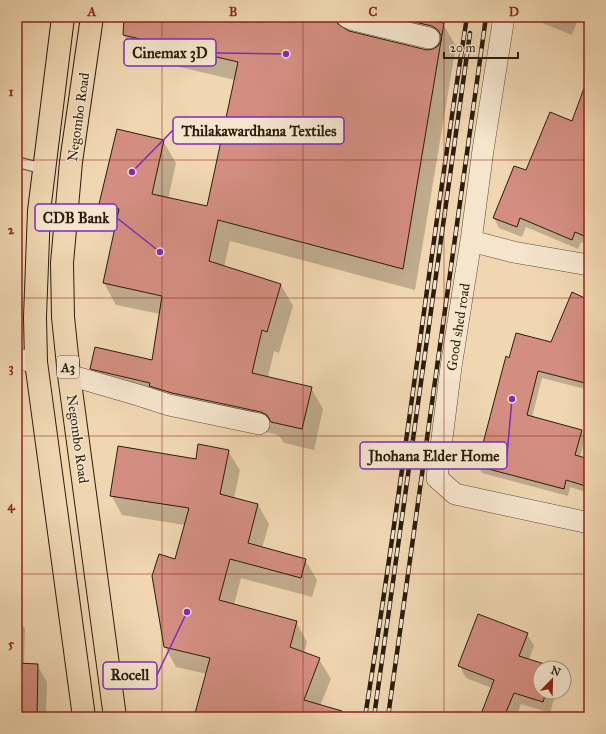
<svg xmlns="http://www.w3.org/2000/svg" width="606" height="734" font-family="'IM FELL Great Primer',serif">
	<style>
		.shadow { fill: #0003 }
		.building { fill: #d38e81; stroke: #2a1d0d }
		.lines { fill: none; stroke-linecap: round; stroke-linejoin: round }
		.service-casing { stroke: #5c4c36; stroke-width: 12 }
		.minor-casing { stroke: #5c4c36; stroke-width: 22 }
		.trunk-casing { stroke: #2a1d0d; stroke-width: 24 }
		.service { stroke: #f5e5cd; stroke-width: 10 }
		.minor { stroke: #f5e5cd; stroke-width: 21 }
		.trunk { stroke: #f0d7b2; stroke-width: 22 }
		.rail-casing { stroke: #2a1d0d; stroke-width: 4.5 }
		.rail { stroke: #f5e5cd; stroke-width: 3; stroke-dasharray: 9; stroke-linecap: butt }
		.grid { fill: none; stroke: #8f2418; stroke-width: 1; stroke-opacity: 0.55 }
		.labels { text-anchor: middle; stroke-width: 3; stroke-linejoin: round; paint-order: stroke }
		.shield { fill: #f5e5cd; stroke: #675947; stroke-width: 1 }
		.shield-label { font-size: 13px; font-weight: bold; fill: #2a1d0d }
		.street-label { font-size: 14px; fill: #2a1d0d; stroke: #f5e5cd }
		.leader { fill: none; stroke: #7b2cbf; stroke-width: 1.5 }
		.callout-dot { fill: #7b2cbf; stroke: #f5e5cd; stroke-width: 1.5 }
		.callout { fill: #f5e5cd; stroke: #7b2cbf; stroke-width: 1.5 }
		.callout-label { font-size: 15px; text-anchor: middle; font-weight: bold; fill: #2a1d0d }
		.neatline { fill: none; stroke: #8f2418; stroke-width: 1.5 }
		.grid-label { font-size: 13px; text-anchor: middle; font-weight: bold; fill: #8f2418 }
	</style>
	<rect width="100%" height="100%" fill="#f0d7b2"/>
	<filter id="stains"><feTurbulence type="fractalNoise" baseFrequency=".005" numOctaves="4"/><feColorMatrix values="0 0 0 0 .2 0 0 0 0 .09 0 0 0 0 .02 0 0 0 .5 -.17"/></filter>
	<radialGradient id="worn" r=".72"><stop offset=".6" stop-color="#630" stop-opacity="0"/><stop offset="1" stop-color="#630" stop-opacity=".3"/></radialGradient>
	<path class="shadow" d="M125,17H348L354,28L350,32L426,51L433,50L439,46L374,31L366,17H426L429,22L443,24L456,46L415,290L230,241L224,267L281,285L293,306L279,353L274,351L268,377L311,388L323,409L314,450L284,443L280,437L275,434L185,415L104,390L91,368L153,361L160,314L116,305L104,283L116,227L113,226L100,204L163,141L176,163L168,199L208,207L235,80L137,57L124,35Z
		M530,17H579L572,35L532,19Z
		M589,96V245L581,242L578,249L526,227L522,237L499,228L494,218L526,171L572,122Z
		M589,301V390L542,378L532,417L581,430L585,438L580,457L589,460V493L570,487L568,496L482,473L478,466L510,359L552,344Z
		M228,451L240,470L234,498L258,505L269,524L262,548L305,560L317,580L312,597L241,578L234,605L296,622L307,642L304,653L319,659L331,679L320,706L345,713L348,717H195L207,674L176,667L165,647L175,561L185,525L122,515L111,495L196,460Z
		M17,616L25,629L24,664L37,665L47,682L46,717L17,713Z
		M527,634L534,646L529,660L553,668H540V692H556L550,713L521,704L516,717H483L492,688L466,678L459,665Z
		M17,715L32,717H17Z"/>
	<path class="building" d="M124,17H335L338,24L349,31L427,50L433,49L438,46L441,41V35L438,30L432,26L393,17H406L444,23L403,269L218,220L209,261L281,284L267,332L262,330L252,373L312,387L302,429L271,422L267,415L261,412L172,393L149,386L150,383L90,369L95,347L152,360L162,296L103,283L119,209L99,204L117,129L164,140L152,194L207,206L238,62L123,35Z
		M587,80H589V238L575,232L572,240L520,218L517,227L493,218L514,166L526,170L550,112L572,121Z
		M572,292L589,300V384L538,371L527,415L582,430L575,455L589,459V487L566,480L564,489L477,466L506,356L509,358L516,333L551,342Z
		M198,444L229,450L220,494L258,504L248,543L306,559L301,578L230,559L219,600L297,621L290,647L320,658L304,700L342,711L341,717H194L210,658L164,647L152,576L159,554L175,559L189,508L110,496L118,446L196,459Z
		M478,614L528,633L519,656L554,667L540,668V692H546L543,702L514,693L504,717H480L494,680L458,666Z
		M17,663L38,664L37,717L17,714Z"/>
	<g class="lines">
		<g class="service-casing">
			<path id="service" d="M17,162L44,169"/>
		</g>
		<g class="minor-casing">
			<path id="minor" d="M347,17L354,20L429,38
				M504,17L483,150L471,241L451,367L437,478L455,494L589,523
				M471,241L513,252L589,265
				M17,359L36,362
				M69,375L138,395L169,405L259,424"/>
		</g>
		<g class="trunk-casing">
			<path id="trunk" d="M63,17L39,211L35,317L36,362L84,717
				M92,17L71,162L62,263L63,317L69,375L115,717"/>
		</g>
		<use href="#service" class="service"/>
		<use href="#minor" class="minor"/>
		<use href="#trunk" class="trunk"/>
		<g class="rail-casing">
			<path id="rail" d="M365,717C403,484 430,250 467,17
				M374,717L470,33
				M388,717L486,17"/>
		</g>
		<use href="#rail" class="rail"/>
	</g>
	<path class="grid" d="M162,17V717M303,17V717M444,17V717M17,160H589M17,298H589M17,436H589M17,574H589"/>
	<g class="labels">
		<rect class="shield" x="57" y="356" width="22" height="22" rx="3"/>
		<g class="shield-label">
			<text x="68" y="372">A3</text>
		</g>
		<g class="street-label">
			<text transform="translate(78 117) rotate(-82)" y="5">Negombo Road</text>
			<text transform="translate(458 327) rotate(-81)" y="5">Good shed road</text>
			<text transform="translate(78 439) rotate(82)" y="5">Negombo Road</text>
		</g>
	</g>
	<path class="leader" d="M286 54L216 53M132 172L173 130M160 252L117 218M512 399L507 455M187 612L157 675"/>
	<g class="callout-dot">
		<circle cx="286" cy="54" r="4"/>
		<circle cx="132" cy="172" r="4"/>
		<circle cx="160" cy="252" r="4"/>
		<circle cx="512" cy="399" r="4"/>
		<circle cx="187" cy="612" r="4"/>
	</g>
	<g class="callout">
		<rect x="124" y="39" width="92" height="27" rx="4"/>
		<rect x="173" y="117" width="171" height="27" rx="4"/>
		<rect x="35" y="204" width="82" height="27" rx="4"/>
		<rect x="360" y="442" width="147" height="27" rx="4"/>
		<rect x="103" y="662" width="54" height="27" rx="4"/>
	</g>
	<g class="callout-label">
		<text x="170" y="58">Cinemax 3D</text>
		<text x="259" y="136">Thilakawardhana Textiles</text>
		<text x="76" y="223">CDB Bank</text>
		<text x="434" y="461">Jhohana Elder Home</text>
		<text x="130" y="680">Rocell</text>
	</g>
	<rect width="606" height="734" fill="none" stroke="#f0d7b2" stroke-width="44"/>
	<g transform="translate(552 680) rotate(23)"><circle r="19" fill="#f5e5cd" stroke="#a49580"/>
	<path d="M0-3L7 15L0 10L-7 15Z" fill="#8f2418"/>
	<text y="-6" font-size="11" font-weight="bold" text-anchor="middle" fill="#2a1d0d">N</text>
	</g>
	<path d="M444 52v6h74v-6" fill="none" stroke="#2a1d0d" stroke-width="2"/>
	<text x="450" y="52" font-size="12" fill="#2a1d0d" stroke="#f5e5cd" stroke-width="3" paint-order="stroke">20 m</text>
	<rect x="22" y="22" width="562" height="690" class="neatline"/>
	<g class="grid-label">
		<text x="92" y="16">A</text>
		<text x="233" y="16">B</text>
		<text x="373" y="16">C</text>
		<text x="514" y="16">D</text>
		<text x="11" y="96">1</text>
		<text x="11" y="234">2</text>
		<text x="11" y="372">3</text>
		<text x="11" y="510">4</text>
		<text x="11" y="648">5</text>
	</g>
	<rect width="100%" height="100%" filter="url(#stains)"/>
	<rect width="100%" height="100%" fill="url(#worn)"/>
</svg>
